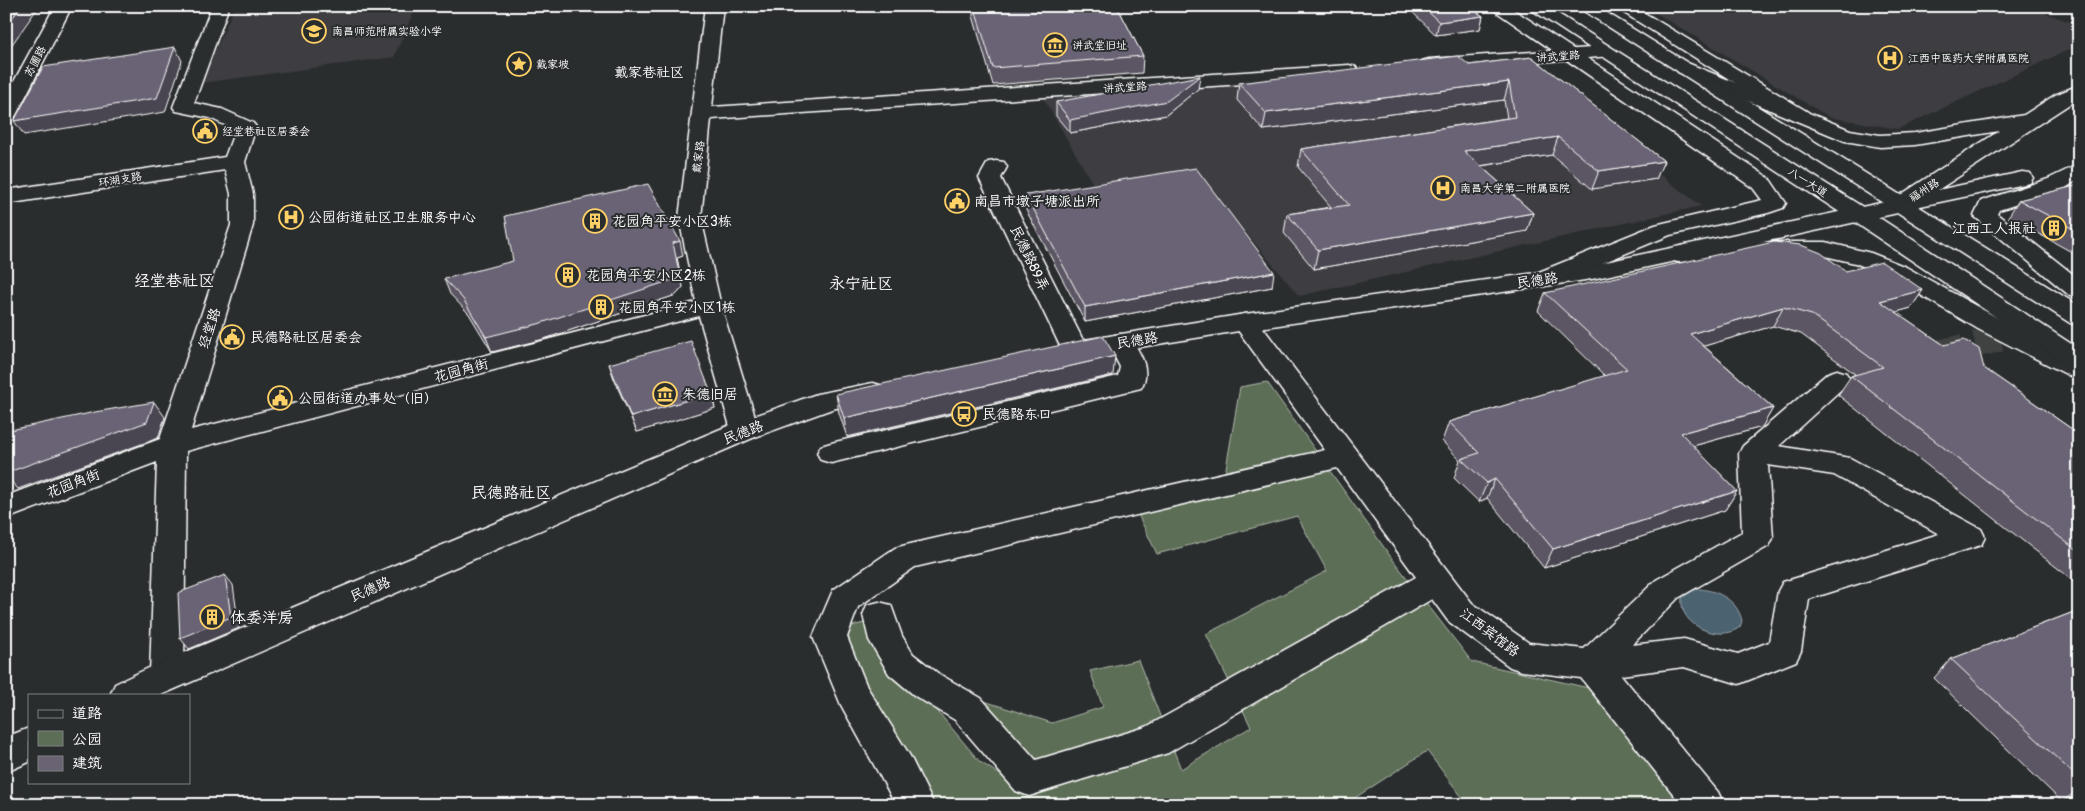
<svg xmlns="http://www.w3.org/2000/svg" width="2085" height="811" font-family="Pangolin,'LXGW WenKai TC',sans-serif">
	<style>
		.built { fill: #3d3d43 }
		.green { fill: #5d6e57; stroke: #aeb6ab }
		.water { fill: #4c6370; stroke: #94a1a9 }
		.lines { fill: none; stroke-linecap: round; stroke-linejoin: round }
		.minor-tunnel { stroke: #3f4243; stroke-width: 26; stroke-dasharray: 26 12; stroke-linecap: butt }
		.minor-casing { stroke: #fff; stroke-width: 3 }
		.major-casing { stroke: #fff; stroke-width: 3 }
		.highway-casing { stroke: #fff; stroke-width: 3 }
		.minor { fill: #2a2d2e; fill-rule: evenodd }
		.major { fill: #2a2d2e; fill-rule: evenodd }
		.highway { fill: #2a2d2e; fill-rule: evenodd }
		.wall { fill: #5b5564; stroke: #fff }
		.shaded-wall { fill: #4a4551; stroke: #fff }
		.building { fill: #6a6374; stroke: #fff }
		.labels { text-anchor: middle; stroke-width: 4; stroke-linejoin: round; paint-order: stroke }
		.far-poi-label { font-size: 11px; fill: #fff; stroke: #2a2d2e; text-anchor: start }
		.far-street-label { font-size: 11px; fill: #fff; stroke: #2a2d2e }
		.far-quarter-label { font-size: 14px; fill: #fff; stroke: #2a2d2e }
		.poi-label { font-size: 14px; fill: #fff; stroke: #2a2d2e; text-anchor: start }
		.street-label { font-size: 14px; fill: #fff; stroke: #2a2d2e }
		.quarter-label { font-size: 16px; fill: #fff; stroke: #2a2d2e }
		.near-poi-label { font-size: 16px; fill: #fff; stroke: #2a2d2e; text-anchor: start }
	</style>
	<rect width="100%" height="100%" fill="#2a2d2e"/>
	<filter id="ink" filterUnits="userSpaceOnUse"><feTurbulence type="fractalNoise" baseFrequency=".02" numOctaves="2"/><feDisplacementMap in="SourceGraphic" scale="10" xChannelSelector="R" yChannelSelector="G"/><feConvolveMatrix kernelMatrix="1 2 1 2 8 2 1 2 1" color-interpolation-filters="sRGB"/></filter>
	<g filter="url(#ink)">
		<path class="built" d="M235,6H416L394,57L201,83Z
			M1644,6H2025L2079,25V45L1898,129L1829,117Z
			M1515,64L1701,206L1299,296L1201,179L1101,198L1044,99Z"/>
		<path class="green" d="M1267,382L1393,560L1472,662L1598,690L1691,805H1468L1427,751L1344,805H927C903,761 847,675 848,627L864,623L980,762L1007,779L984,701L1052,723L1103,707L1090,671L1138,660L1181,769L1251,727L1206,634L1327,571L1297,516L1157,554L1130,498L1225,474L1240,387Z"/>
		<path class="water" d="M1700,589C1719,591 1738,601 1742,621L1740,627C1720,643 1678,626 1682,598L1692,590Z"/>
		<g class="lines">
			<path class="minor-tunnel" d="M1938,353L2012,336"/>
			<g class="minor-casing">
				<path id="minor" d="M212,6H229L194,103L222,109L253,123L256,127L245,162L253,194V225L191,430L696,302L679,218L705,6H723L712,107L1349,65L1356,67L1358,71L1356,75L1349,77L711,119L701,218L721,306L759,430L755,437L745,440L735,437L731,430L699,316L186,451L184,675L179,685L167,690L155,685L150,675L157,462L6,519V496L160,439L231,225V194L225,170L6,204V190L225,157L235,130L210,118L176,111L173,107Z
					M1605,47L1611,48L1614,52L1611,56L1429,71L1422,69L1420,65L1422,61L1429,59Z
					M1685,62L1850,130L1880,135L1915,133L2024,115L2055,95L2079,85V98L1938,190L2022,172L2030,173L2033,178L2030,183L1911,208L1899,213L1891,211L1888,206L1891,201L1999,131L1915,145L1880,147L1845,141L1678,72L1676,68L1678,64Z
					M996,161L1004,162L1007,167L1001,178L1088,350L1084,356L1075,358L1066,356L1062,350L979,178L988,162Z
					M2079,164V179L2064,189L1999,210L1997,214L2079,279V298L2070,296L1974,216L1981,201L2048,179Z
					M1765,242H1825L1871,253L1906,267L1996,317L2079,359V379L2070,376L1978,329L1890,277L1855,263L1825,256H1765L1678,262L1670,260L1666,255L1670,250L1678,248Z
					M1245,314L1254,316L1472,603L1529,643L1584,649L1656,580L1742,532L1739,453L1743,446L1828,373L1837,370L1846,373L1850,379L1846,385L1779,446L1850,458L1981,529L1985,537L1981,545L1809,599L1801,651L1796,661L1739,684L1684,667L1621,675L1718,792L1724,805H1682L1581,678L1522,671L1510,667L1448,621L1432,599L1168,753L1029,796L1016,791L955,720L915,696L889,674L869,640L863,615L867,605L879,602L891,605L902,636L913,654L939,674L981,698L1036,760L1146,727L1416,577L1337,468L915,567L858,607L847,637L867,687L910,756L934,805H896L841,705L813,637L833,590L895,548L906,545L1325,450L1232,322L1236,316ZM1768,465L1834,475L1939,534L1783,582L1778,591L1769,642L1738,654L1684,639L1632,645L1678,598L1769,546L1773,538Z
					M1120,334L1129,336C1140,352 1152,370 1141,388L831,463L821,460L817,453L821,446L831,443L1118,376L1120,367L1107,342L1111,336Z"/>
			</g>
			<g class="major-casing">
				<path id="major" d="M55,6H72L16,115L13,119L6,121V96Z
					M1899,199L1907,201L1910,206L1907,211L1592,279L1245,330L1072,358L1063,356L1059,350L1063,344L1072,342L1245,314L1592,265Z
					M873,383L883,386L887,392L883,398L832,409L755,437L161,695H110L115,684L155,665L735,423L817,394Z
					M29,728V762L6,772V737Z"/>
			</g>
			<g class="highway-casing">
				<path id="highway" d="M1488,6H1508L1769,178L1786,203L1783,208L1768,213L1670,235L1552,284L1543,286L1534,284L1531,279L1534,274L1655,225L1762,200L1753,188Z
					M1526,6H1546L1869,211L2079,349V370L2070,367L1853,221Z
					M1576,6H1596L2079,306V325L2070,323Z
					M1613,6H1633L1808,112L1811,116L1808,120L1801,122L1794,120Z"/>
			</g>
			<use href="#minor" class="minor"/>
			<use href="#major" class="major"/>
			<use href="#highway" class="highway"/>
		</g>
		<path class="wall" d="M973,6H1117L1143,56L1142,73L993,85L973,16Z
			M1406,6H1467L1483,16L1480,29L1436,35Z
			M1532,57L1664,161L1656,179L1592,189L1552,155L1481,166L1533,213L1527,231L1314,269L1284,233L1287,214L1331,207L1298,167L1301,149L1507,118L1504,100L1263,130L1237,100L1239,83L1469,65Z
			M1198,89L1166,115L1070,133L1056,116V102Z
			M2079,185V256L2008,217L2019,200Z
			M1026,195L1272,287L1085,322L1026,210Z
			M683,256L677,258L683,287L676,295L544,339L492,352L469,314L450,294L444,279Z
			M1846,271L1923,290L1911,308L1896,312L1944,345L1984,368L2079,434V585L1838,395L1851,376L1855,374L1801,334L1773,326L1704,346L1773,408L1762,427L1693,446L1737,491L1725,510L1544,568L1487,498L1479,502L1454,478L1460,460L1442,441L1449,422L1605,376L1538,311L1545,293Z
			M609,364L711,393L715,408L637,432L614,379Z
			M1113,375L847,437L839,413L836,394Z
			M2079,610V795L2062,802L1934,678L1951,659Z"/>
		<path class="shaded-wall" d="M21,6H39L6,53V27Z
			M1483,16L1480,29L1436,35L1439,22Z
			M175,47L182,61L165,112L24,135L14,121Z
			M1200,76L1198,89L1166,115L1070,133V120Z
			M1509,82L1504,100L1263,130L1266,113Z
			M1558,137L1552,155L1459,169L1464,151Z
			M1664,161L1656,179L1592,189L1599,171Z
			M1533,213L1527,231L1314,269L1318,250Z
			M680,241L683,256L677,258L683,287L676,295L544,339L492,352L486,337L673,243Z
			M1274,272L1272,287L1085,322V307Z
			M1923,290L1911,308L1868,320L1880,301Z
			M1783,307L1773,326L1680,353L1690,334Z
			M1115,356L1113,375L847,437L844,418Z
			M711,393L715,408L637,432L631,417Z
			M154,402L165,417L158,438L18,489L8,478H6V460Z
			M1773,408L1762,427L1671,452L1681,433Z
			M1495,479L1487,498L1479,502L1487,483Z
			M1737,491L1725,510L1544,568L1553,549Z
			M225,575L233,585L239,628L189,649L180,638Z
			M2079,789V795L2062,802Z"/>
		<path class="building" d="M6,6H21L6,27Z
			M974,6H1117L1143,56L993,68Z
			M1422,6H1467L1483,16L1439,22Z
			M175,47L157,98L14,121L43,67Z
			M1458,56L1469,65L1532,57L1664,161L1599,171L1558,137L1464,151L1533,213L1318,250L1287,214L1349,205L1301,149L1515,117L1509,82L1266,113L1239,83Z
			M1200,76L1167,101L1070,120L1056,102Z
			M1196,168L1274,272L1085,307L1026,195Z
			M648,184L680,241L673,243L679,272L672,280L538,324L486,337L463,299L444,279L513,261L505,216Z
			M2079,185V232L2019,200Z
			M1774,242L1801,245L1821,253L1846,271L1882,262L1923,290L1880,301L1944,345L1964,340L1979,349L1984,368L2079,434V552L1851,376L1883,367L1812,315L1783,307L1690,334L1773,408L1681,433L1737,491L1553,549L1495,479L1487,483L1461,459L1479,453L1449,422L1627,369L1545,293Z
			M1103,336L1115,356L844,418L836,394Z
			M691,341L711,393L631,417L609,364Z
			M154,402L147,422L6,473V431L95,412Z
			M225,575L231,617L180,638L178,593Z
			M2079,610V779L1951,659Z"/>
	</g>
	<defs>
		<g id="school-ring" transform="scale(1.25)"><circle r="9.5" fill="#2a2d2e" stroke="#ffd166" stroke-width="1.5"/><path d="M0-5L7-2L0 1L-7-2ZM-4 1L0 2.5L4 1V4Q0 6-4 4Z" fill="#ffd166"/></g>
		<g id="museum-ring" transform="scale(1.25)"><circle r="9.5" fill="#2a2d2e" stroke="#ffd166" stroke-width="1.5"/><path d="M0-6L6-3V-2H-6V-3ZM-5-1h2V3h-2ZM-1-1h2V3h-2ZM3-1h2V3H3ZM-6 4H6V6H-6Z" fill="#ffd166"/></g>
		<g id="hospital-ring" transform="scale(1.25)"><circle r="9.5" fill="#2a2d2e" stroke="#ffd166" stroke-width="1.5"/><path d="M-5-5h3v3.5h4V-5h3V5h-3V1.5h-4V5h-3Z" fill="#ffd166"/></g>
		<g id="sight-ring" transform="scale(1.25)"><circle r="9.5" fill="#2a2d2e" stroke="#ffd166" stroke-width="1.5"/><path d="M0-6L1.8-2.2L6-1.7L2.9 1.2L3.7 5.4L0 3.3L-3.7 5.4L-2.9 1.2L-6-1.7L-1.8-2.2Z" fill="#ffd166"/></g>
		<g id="civic-ring" transform="scale(1.25)"><circle r="9.5" fill="#2a2d2e" stroke="#ffd166" stroke-width="1.5"/><path d="M-.6-6.5H3V-4.5H.6V-3L4-1V1h2V6H-6V1h2V-1L-.6-3ZM-1.2 2.5V6h2.4V2.5Z" fill="#ffd166"/></g>
		<g id="building-ring" transform="scale(1.25)"><circle r="9.5" fill="#2a2d2e" stroke="#ffd166" stroke-width="1.5"/><path d="M-4-6H4V6H1V3H-1V6H-4ZM-2.5-4.3h1.7v1.8h-1.7ZM.8-4.3h1.7v1.8H.8ZM-2.5-1h1.7V.8h-1.7ZM.8-1h1.7V.8H.8Z" fill="#ffd166"/></g>
		<g id="bus-ring" transform="scale(1.25)"><circle r="9.5" fill="#2a2d2e" stroke="#ffd166" stroke-width="1.5"/><path d="M-5-6H5V4H4V6H2V4H-2V6H-4V4H-5ZM-3.5-4V0h7V-4ZM-3.5 1.2v1.5H-2V1.2ZM2 1.2v1.5H3.5V1.2Z" fill="#ffd166"/></g>
	</defs>
	<g fill-rule="evenodd">
		<use href="#school-ring" x="314" y="31"/>
		<use href="#museum-ring" x="1055" y="45"/>
		<use href="#hospital-ring" x="1890" y="58"/>
		<use href="#sight-ring" x="519" y="64"/>
		<use href="#civic-ring" x="205" y="131"/>
		<use href="#hospital-ring" x="1443" y="188"/>
		<use href="#civic-ring" x="957" y="201"/>
		<use href="#hospital-ring" x="291" y="217"/>
		<use href="#building-ring" x="595" y="221"/>
		<use href="#building-ring" x="2054" y="228"/>
		<use href="#building-ring" x="568" y="275"/>
		<use href="#building-ring" x="601" y="307"/>
		<use href="#civic-ring" x="232" y="337"/>
		<use href="#museum-ring" x="665" y="394"/>
		<use href="#civic-ring" x="280" y="398"/>
		<use href="#bus-ring" x="964" y="414"/>
		<use href="#building-ring" x="212" y="617"/>
	</g>
	<g class="labels">
		<g class="far-poi-label">
			<text x="332" y="35">南昌师范附属实验小学</text>
			<text x="1072" y="49">讲武堂旧址</text>
			<text x="1908" y="62">江西中医药大学附属医院</text>
			<text x="536" y="68">戴家坡</text>
			<text x="222" y="135">经堂巷社区居委会</text>
			<text x="1460" y="192">南昌大学第二附属医院</text>
		</g>
		<g class="far-street-label">
			<text transform="translate(1558 56) rotate(-4)" y="4">讲武堂路</text>
			<text transform="translate(35 61) rotate(-62)" y="4">苏圃路</text>
			<text transform="translate(1125 87) rotate(-4)" y="4">讲武堂路</text>
			<text transform="translate(698 157) rotate(-83)" y="4">戴家路</text>
			<text transform="translate(120 179) rotate(-9)" y="4">环湖支路</text>
			<text transform="translate(1808 182) rotate(33)" y="4">八一大道</text>
			<text transform="translate(1924 190) rotate(-33)" y="4">福州路</text>
		</g>
		<g class="far-quarter-label">
			<text x="649" y="77">戴家巷社区</text>
		</g>
		<g class="poi-label">
			<text x="974" y="206">南昌市墩子塘派出所</text>
			<text x="308" y="222">公园街道社区卫生服务中心</text>
			<text x="612" y="226">花园角平安小区3栋</text>
			<text x="2036" y="233" text-anchor="end">江西工人报社</text>
			<text x="586" y="280">花园角平安小区2栋</text>
			<text x="618" y="312">花园角平安小区1栋</text>
			<text x="250" y="342">民德路社区居委会</text>
			<text x="682" y="399">朱德旧居</text>
			<text x="298" y="403">公园街道办事处（旧）</text>
			<text x="982" y="419">民德路东口</text>
		</g>
		<g class="street-label">
			<text transform="translate(1030 258) rotate(64)" y="5">民德路89弄</text>
			<text transform="translate(1537 280) rotate(-8)" y="5">民德路</text>
			<text transform="translate(209 328) rotate(-72)" y="5">经堂路</text>
			<text transform="translate(1137 340) rotate(-9)" y="5">民德路</text>
			<text transform="translate(461 370) rotate(-15)" y="5">花园角街</text>
			<text transform="translate(743 432) rotate(-21)" y="5">民德路</text>
			<text transform="translate(73 483) rotate(-21)" y="5">花园角街</text>
			<text transform="translate(370 589) rotate(-23)" y="5">民德路</text>
			<text transform="translate(1490 632) rotate(37)" y="5">江西宾馆路</text>
		</g>
		<g class="quarter-label">
			<text x="174" y="286">经堂巷社区</text>
			<text x="861" y="289">永宁社区</text>
			<text x="511" y="498">民德路社区</text>
		</g>
		<g class="near-poi-label">
			<text x="230" y="623">体委洋房</text>
		</g>
	</g>
	<rect width="2085" height="811" fill="none" stroke="#2a2d2e" stroke-width="25"/>
	<rect x="12" y="12" width="2060" height="786" fill="none" stroke="#fff" stroke-width="2" filter="url(#ink)"/>
	<rect x="28" y="694" width="162" height="90" fill="#2a2d2e" stroke="#7f8182"/>
	<rect x="38" y="710" width="25" height="8" fill="#2a2d2e" stroke="#7f8182"/>
	<text x="72" y="718" font-size="15" fill="#ffffff">道路</text>
	<rect x="38" y="731" width="25" height="15" fill="#5d6e57" stroke="#7f8182"/>
	<text x="72" y="744" font-size="15" fill="#ffffff">公园</text>
	<rect x="38" y="756" width="25" height="15" fill="#6a6374" stroke="#7f8182"/>
	<text x="72" y="768" font-size="15" fill="#ffffff">建筑</text>
</svg>
